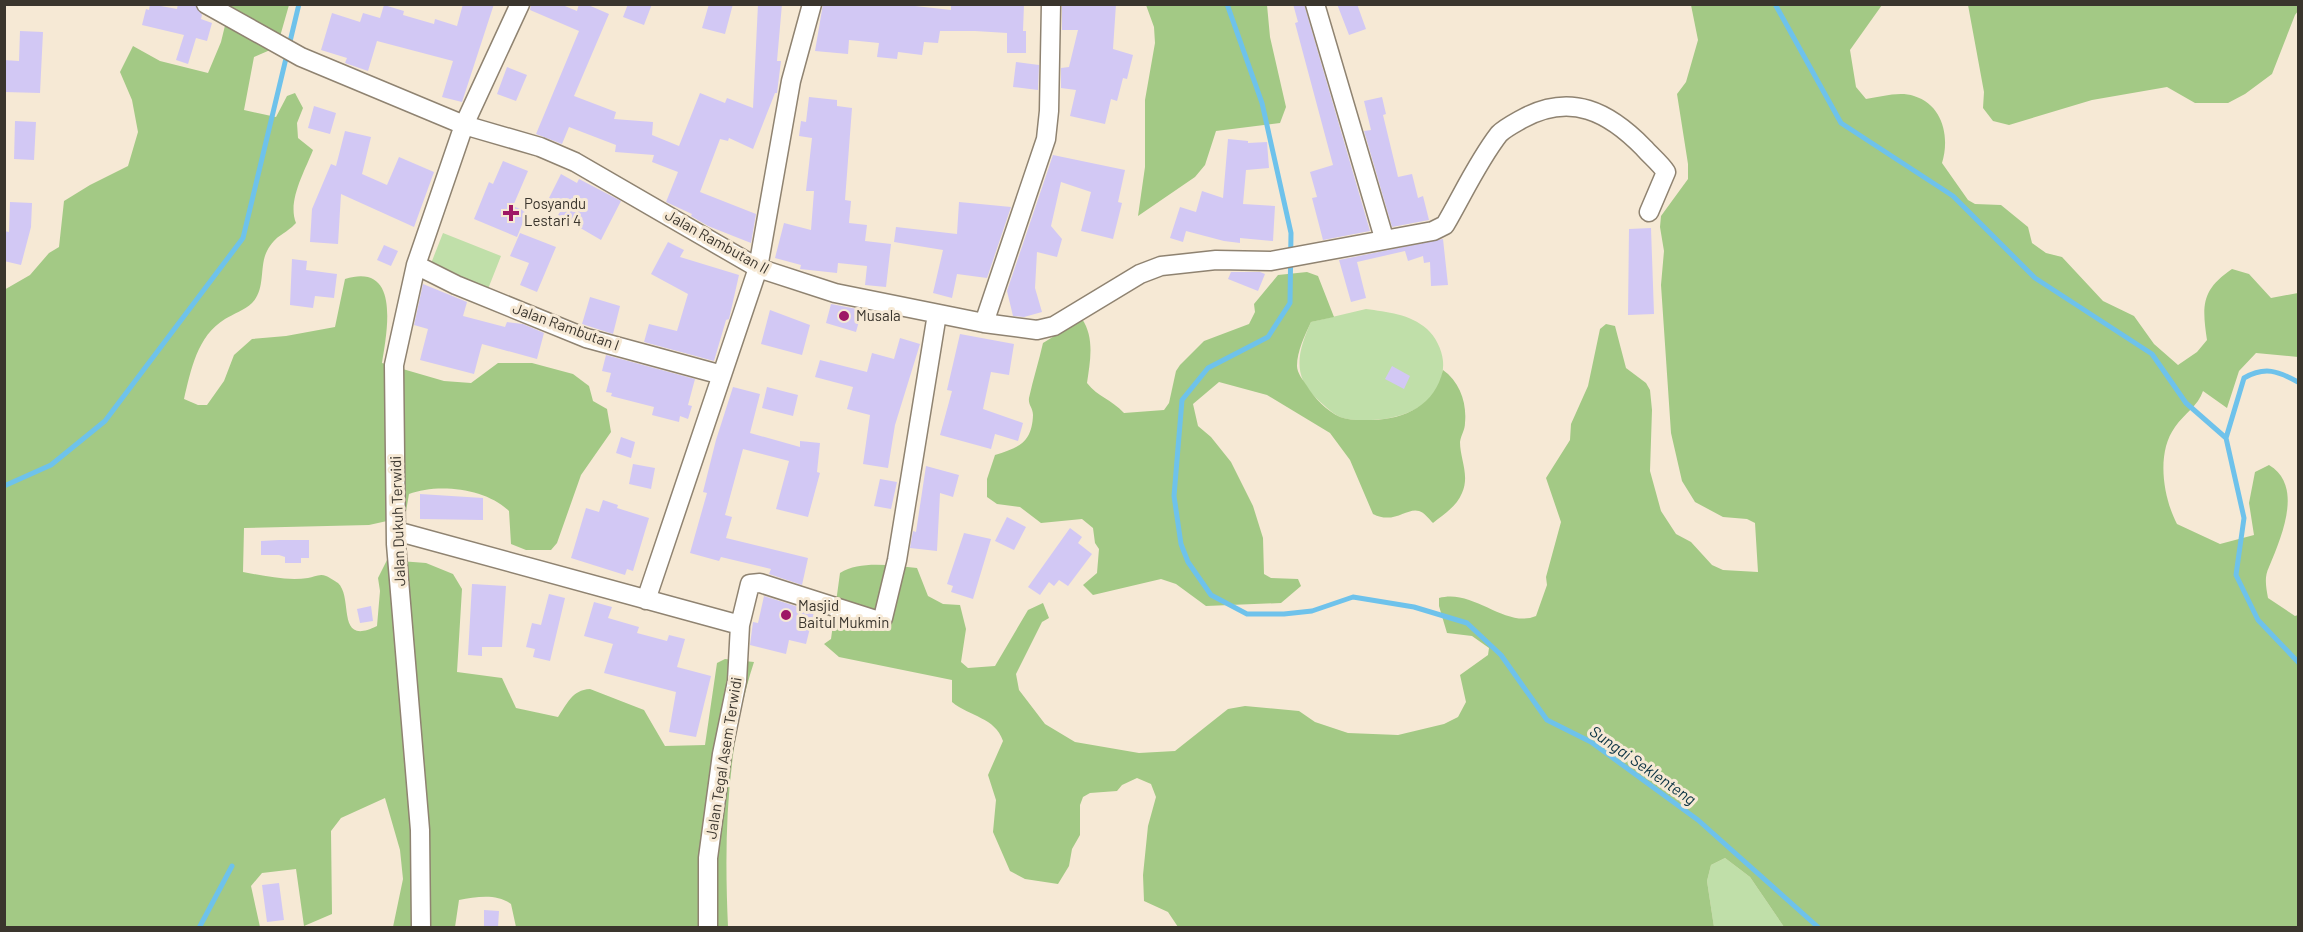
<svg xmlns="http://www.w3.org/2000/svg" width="2303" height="932" font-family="Barlow,sans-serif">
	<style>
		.green { fill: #c0dfa9 }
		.forest { fill: #a3c985 }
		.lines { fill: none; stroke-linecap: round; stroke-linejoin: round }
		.stream { stroke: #6ec2eb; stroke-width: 5 }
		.building { fill: #d2c8f4 }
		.minor-casing { stroke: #8f8371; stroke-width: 21 }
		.minor { stroke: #fff; stroke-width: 18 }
		.poi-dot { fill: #9e1765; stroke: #f6e9d5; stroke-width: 2 }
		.labels { text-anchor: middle; stroke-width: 6; stroke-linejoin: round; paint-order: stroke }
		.poi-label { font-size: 15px; fill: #3a352d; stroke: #f6e9d5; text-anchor: start }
		.street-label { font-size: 15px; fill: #3a352d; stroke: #f6e9d5 }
		.water-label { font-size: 16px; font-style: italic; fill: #0a3243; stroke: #f6e9d5 }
	</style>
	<rect width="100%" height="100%" fill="#f6e9d5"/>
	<path class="green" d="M443,233L501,256L488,289L430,266Z
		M1366,309C1387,312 1410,314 1427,329C1435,336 1442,349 1443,361C1446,402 1406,419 1372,420C1362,420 1349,421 1340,417C1330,412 1323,404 1315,397C1291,374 1299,349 1311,322Z
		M1725,858L1750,877L1784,927H1714L1707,881L1711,865Z"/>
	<path class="forest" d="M2298,4V11L2295,15L2272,74L2245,94L2228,103H2195L2167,87L2092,100L2009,125L1993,121L1983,108L1984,92L1968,5Z
		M230,5H289L277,47L254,57L244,110L276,117L287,96L295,93L303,108L297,123L298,138L313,150C305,171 287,201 296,223C285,235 276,234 267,251C259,266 266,289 252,303C245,310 233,314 225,319C197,336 191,370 184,399L198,405H207L224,381L234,355L252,339L286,336L335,327L345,279C401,262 387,331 382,363L444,381L471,383L498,363H532L573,374L589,386L593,401L607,409L611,432L581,475L557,543L551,550H526L511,544L509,511C486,488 437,483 409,494L405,517L369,525L244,528L243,572C264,576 287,581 308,578C314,577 320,573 326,576C329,577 335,581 338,583C354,598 335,647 377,626L380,591L378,578L387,560L426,563L453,574L462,589L457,672L502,678L516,708L558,717C567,704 572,690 590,689L644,710L665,746L705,745L717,663L725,659L754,662C726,748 724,838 728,927H516L511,904C496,893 476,897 459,900L455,927H393L403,879L400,850L385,798L341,818L331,831L332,914L304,926L296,869L262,873L251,886L260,927H5L4,290L30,275L49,253L59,247L64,201L90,185L128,166L138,132L132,100L120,72L133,46L160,61L208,73L221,42Z
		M1146,5H1267L1270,37L1286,107L1280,123L1216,131L1205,165L1195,177L1138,216L1145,167V100L1155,43L1154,27Z
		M1691,5H1882L1850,50L1856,87L1866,99C1881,97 1899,91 1914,96C1943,105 1950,137 1942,163L1968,200L1975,204L2001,205L2028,227L2032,243L2046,253L2062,257L2103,301L2134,316L2154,344L2178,365L2197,352L2207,340C2202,306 2201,290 2232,269L2249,274L2271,298L2298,293V357L2256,353L2239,371L2227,408L2203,391C2198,406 2184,414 2175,427C2156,453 2163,497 2177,524L2220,544L2254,535L2249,503L2255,472L2269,465C2303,485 2283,534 2269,567C2264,577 2266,587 2268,598L2295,616L2298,615V927H1784L1750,877L1725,858L1711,865L1707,881L1714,927H1178L1168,912L1144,901L1143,875L1148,826L1156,797L1151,784L1137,778L1122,785L1117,791L1090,793L1083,797L1080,805V835L1072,849L1069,866L1058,884L1025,879L1010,871L993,832L996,800L988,775L1003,741C995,717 970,717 952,702V680L839,657L824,644L831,639L840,573C861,560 893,566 917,568L928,596L943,604L960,605L966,629L961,662L968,668L995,666L1028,610L1043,603L1049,618L1042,622L1016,674L1019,690L1045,724L1075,742L1139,753L1175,751L1228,709L1245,706L1299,711L1315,722L1348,733L1398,735L1444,724L1458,717L1466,702L1460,675L1488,655L1489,648L1472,636L1447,633L1439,606V598C1473,588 1506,629 1536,616L1547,585L1546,577L1561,522L1546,478L1570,440L1571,424L1588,386L1600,329L1606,324L1615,326L1626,368L1646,383L1650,390L1652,410L1650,471L1661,511L1676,534L1691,542L1712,565L1723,570L1758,572L1755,523L1747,519L1723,517L1695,502L1682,481L1671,433L1661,285L1664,251L1660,227L1661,216L1688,179V164L1677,94L1686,82L1698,40Z
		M1307,272L1318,276L1334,317L1311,322C1305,335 1297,351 1297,366C1297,373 1303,380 1307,386C1314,398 1327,411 1340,417C1350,421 1362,420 1372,420C1406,419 1435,405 1443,370C1460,382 1467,403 1465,423C1465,430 1461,435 1460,442C1460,459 1470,475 1462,493C1457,506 1444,514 1433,523C1429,519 1424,512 1419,511C1407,507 1394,525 1373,514L1350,460L1330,433L1267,395L1219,382L1193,404L1198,426L1211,437L1231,462L1253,506L1263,538L1264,574L1271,578L1298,579L1301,586L1281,603L1206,606L1176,584L1161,579L1093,595L1083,585L1097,573L1099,549L1095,543L1093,528L1082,519L1041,523L1020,507L997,504L987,497V479L995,455C1017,448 1032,444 1033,415C1033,408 1028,405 1029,398C1033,379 1039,361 1043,343L1082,319C1095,338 1090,362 1087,383C1098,397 1111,399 1124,413L1164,410L1169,403L1176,371L1180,365L1204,341L1249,324L1255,312L1254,304L1278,275Z"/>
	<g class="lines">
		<path class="stream" d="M1227,4L1262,103L1291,233L1290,303L1268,337L1208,368L1182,400L1174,496L1181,544L1188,562L1211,595L1247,614H1284L1312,611L1353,597L1414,607L1467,623L1501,655L1547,720L1591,742L1698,820L1819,928
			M1775,4L1841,123L1953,196L2035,278L2152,354L2186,403L2226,438L2244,518L2236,575L2258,620L2298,662
			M2226,438L2244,378C2265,366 2278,371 2298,382
			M4,486L51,465L105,421L243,238L299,4
			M199,928L232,866"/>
	</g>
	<path class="building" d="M150,4L177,9L178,4H195L202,15L201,19L212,23L207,41L196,38L188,64L176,60L184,35L142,25L146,9L149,10Z
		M463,4H494L462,102L442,97L453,61L377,41L368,71L345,63L347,58L321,50L332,13L360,22L363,13L380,18L384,5L404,11L403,15L434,24L435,19L457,26Z
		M531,4H560L577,11L579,4H586L609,14L574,96L616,112L614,119L653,122L652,135L679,146L700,93L725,103L727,98L753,108L758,4H782L777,61H781L777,93H775L753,149L729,138L728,141L720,139L700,192L756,214L751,243L708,226L691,216L692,214L666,202L678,172L652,162L654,155L615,152L616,145L569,127L562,144L536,134L579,31L530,10Z
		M628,4H652L644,25L623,17Z
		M709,4H733L725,34L702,28Z
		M823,4L906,5L951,10V4H1024L1023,31H1026V53H1007V33L975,31H940L938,43L924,42L922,55L898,52L897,59L877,57L879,43L849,40L848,54L815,51Z
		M1062,4H1116L1113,49L1133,55L1127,79L1123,78L1117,101L1111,99L1105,124L1070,116L1076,90L1061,88V68L1069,67L1078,30H1062Z
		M1293,4H1304L1370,231L1323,240L1312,198L1317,197L1310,172L1333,165L1295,23L1298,22Z
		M1337,4H1357L1366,29L1349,35Z
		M20,31L43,32L40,93L4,92V60L19,61Z
		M1016,62L1039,65L1038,90L1013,87Z
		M507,67L527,75L516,101L497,94Z
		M809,97L837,100V106L852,108L845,200L851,201L849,223L867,225L865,241L891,244L886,287L865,285L867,266L838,263L837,273L800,269L801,265L775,258L784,223L811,230L814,191H806L812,138L799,136L801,121L806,122Z
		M1382,97L1386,114L1383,115L1398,177L1412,174L1418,198L1423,196L1429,220L1392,227L1364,131L1371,130L1364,101Z
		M314,106L336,113L330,134L308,128Z
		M15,121L36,122L34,160L14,159Z
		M345,131L371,137L362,174L387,185L399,157L434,172L414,227L341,194L338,244L310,242L312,209L331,164L336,166Z
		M1228,139L1248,141V143L1267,142L1269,168L1246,170L1243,204L1275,206L1273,241L1240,238V243L1224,241L1186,231L1183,242L1170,238L1180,207L1196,212L1202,191L1223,198Z
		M1053,155L1125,170L1118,202L1122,203L1113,239L1081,231L1091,192L1061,182L1051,226L1062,239L1057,257L1037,252L1035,288L1042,312L1024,317L1013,316L1007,291Z
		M503,161L528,171L513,206L527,212L517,237L474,219L489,182L493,184Z
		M561,174L577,183L579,179L621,201L601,240L558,215L564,206L549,198Z
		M10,202L32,203L31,227L21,265L4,261V231L9,232Z
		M959,202L1011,207L987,278L957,274L952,298L933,293L943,250L894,242L896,227L957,234Z
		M1651,228L1654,314L1628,315L1629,229Z
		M520,233L556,247L537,292L520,285L529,263L510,256Z
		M1443,239L1448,285L1431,286L1430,262L1424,263L1423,256L1408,261L1405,251L1357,262L1366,298L1351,302L1339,260Z
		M668,242L684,250L680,257L739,275L729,319L726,320L714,361L644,342L649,324L677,331L688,294L651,274Z
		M384,245L398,251L391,266L377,260Z
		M292,259L307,261L306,270L337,274L334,298L315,296L313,308L290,305Z
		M1231,272H1260L1265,274L1258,291L1228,279Z
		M423,284L467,302L463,316L505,327L507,322L523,324L544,333L537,359L482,344L474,374L420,360L428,329L414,325Z
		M590,297L620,306L613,334L582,324Z
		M831,304L862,310L856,332L826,323Z
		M770,310L810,325L802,355L761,344Z
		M960,334L1014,344L1009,375L991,372L983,409L1023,423L1018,441L995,434L991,449L940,435L952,391L947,390Z
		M900,338L920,344L895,425L888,468L863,464L870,415L847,409L853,387L815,377L820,360L867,372L872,353L894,359Z
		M606,355L695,379L688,405L692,406L688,419L680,416L679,422L652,415L654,407L611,396L612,393L606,392L611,373L602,371Z
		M1392,366L1410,376L1404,389L1385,379Z
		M733,387L760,394L750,433L800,447V441L820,443L817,472L820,473L808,517L776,509L789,461L743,449L725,515L732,517L726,538L808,558L802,585L769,574L771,569L721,557L719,561L690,553L707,493L703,492L716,440Z
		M767,387L798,395L793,416L762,408Z
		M621,437L635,442L631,458L616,453Z
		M633,464L655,468L651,489L629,484Z
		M926,466L959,475L953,497L940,493L937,551L910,548L913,531L916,532Z
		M880,479L897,482L891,509L874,506Z
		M420,494L483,498V520L420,519Z
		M603,500L618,505L617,508L649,518L633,571L627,569L625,575L571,558L586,508L599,512Z
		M1007,517L1026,527L1014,550L995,541Z
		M1070,528L1082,537L1078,543L1092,554L1068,586L1059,580L1054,586L1049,582L1040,595L1028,587Z
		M964,533L991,539L973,599L951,592L953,586L947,584Z
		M279,540H309V558H301V563H285V557L279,555H261V541Z
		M472,584L506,586L502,647H482V656L468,655Z
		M549,594L565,598L550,661L533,657L535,649L526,647L532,623L541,625Z
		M764,596L814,612L806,644L789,640L786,654L750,645L753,622L758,623Z
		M594,602L612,607L608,618L639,627L637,633L667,641L669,635L685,639L677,667L711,676L696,737L669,732L676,692L604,673L613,644L584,636Z
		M371,606L373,621L360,623L357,609Z
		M279,883L284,920L267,922L262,885Z
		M484,910L499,911L498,927H484Z"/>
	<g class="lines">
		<g class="minor-casing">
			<path id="minor" d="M206,4L301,57L464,125L540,147L575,162L758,268L835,293L984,323L1037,330L1054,326L1140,274L1161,266L1216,260L1271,261L1433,231L1445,225C1462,196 1478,161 1499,134C1505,128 1515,123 1522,119C1571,92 1609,112 1644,148C1651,156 1660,163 1666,172L1649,212
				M1315,4L1384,238
				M416,265L456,285L586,338L722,375
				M984,323L1046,139L1049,111L1051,4
				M396,531L740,625
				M646,600L758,268L791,81L812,4
				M421,928L420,830L396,544L394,365L416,265L464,125L520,4
				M708,928V858L722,754L737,681L740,625L750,584L760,583L876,620L883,618L897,560L937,314"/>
		</g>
		<use href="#minor" class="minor"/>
	</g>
	<g class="poi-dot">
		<path d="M508 204h6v6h6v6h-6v6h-6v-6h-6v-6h6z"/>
		<circle cx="844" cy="316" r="6"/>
		<circle cx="786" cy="615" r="6"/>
	</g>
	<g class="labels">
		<g class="poi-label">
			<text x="524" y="209">Posyandu<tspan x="524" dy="17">Lestari 4</tspan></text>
			<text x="856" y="321">Musala</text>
			<text x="798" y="611">Masjid<tspan x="798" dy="17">Baitul Mukmin</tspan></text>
		</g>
		<g class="street-label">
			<text transform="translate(717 242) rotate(29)" y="5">Jalan Rambutan II</text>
			<text transform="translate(566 327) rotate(20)" y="5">Jalan Rambutan I</text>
			<text transform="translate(398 521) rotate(-92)" y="5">Jalan Dukuh Terwidi</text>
			<text transform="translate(724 758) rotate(-81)" y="5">Jalan Tegal Asem Terwidi</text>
		</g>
		<g class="water-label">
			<text transform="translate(1643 765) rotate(35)" y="6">Sungai Seklenteng</text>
		</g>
	</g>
	<rect width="2303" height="932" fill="none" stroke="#3a352d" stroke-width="12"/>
</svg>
